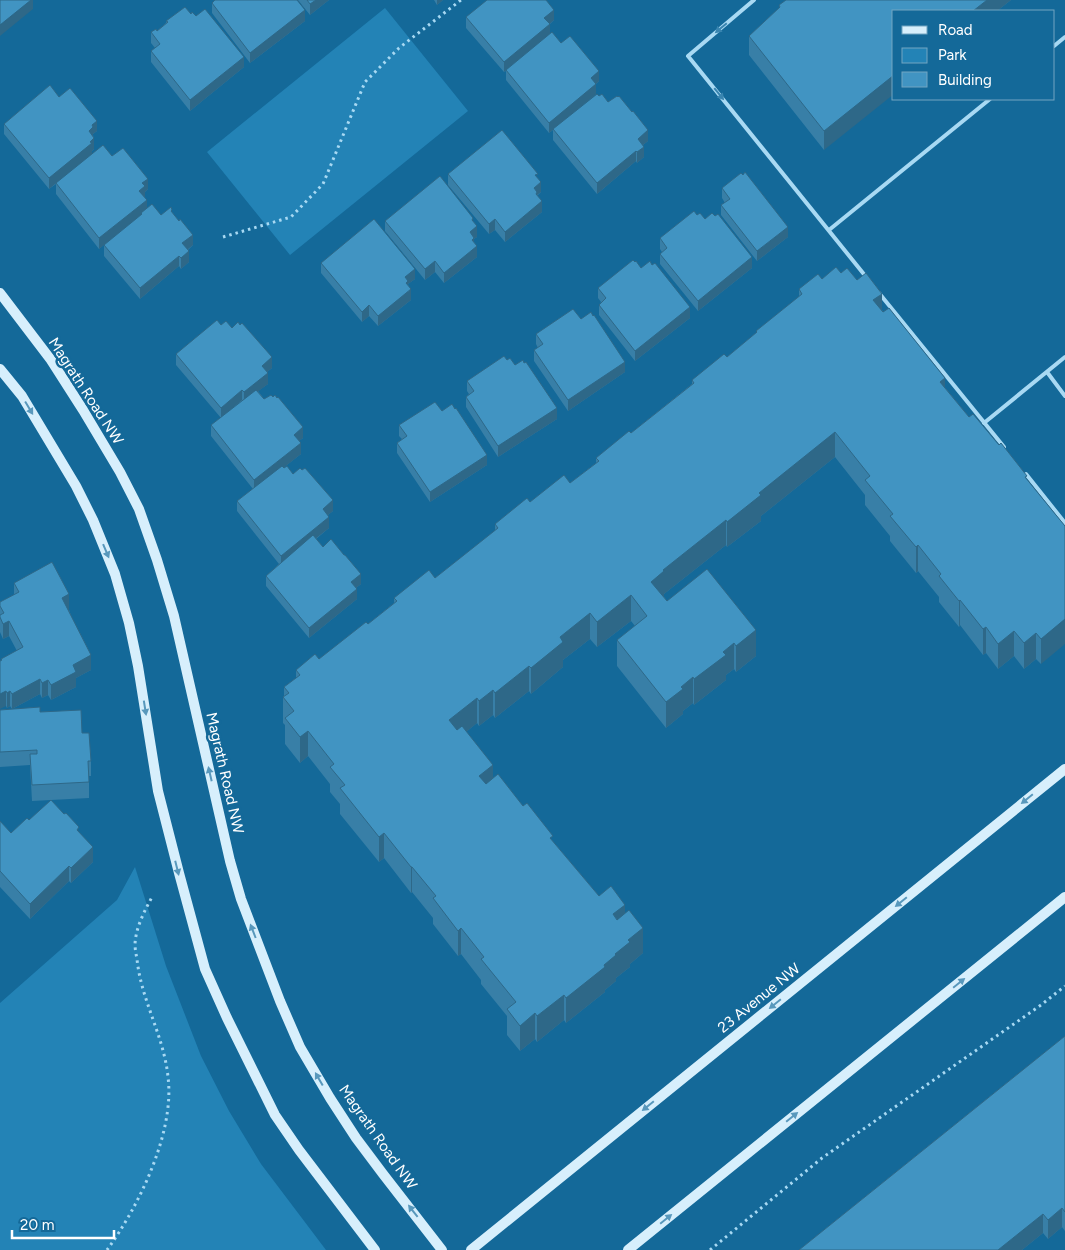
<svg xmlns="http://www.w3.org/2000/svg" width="1065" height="1250" font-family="Figtree,sans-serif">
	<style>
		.green { fill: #2383b6 }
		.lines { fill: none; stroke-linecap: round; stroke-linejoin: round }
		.path { stroke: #a8d9f3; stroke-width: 3; stroke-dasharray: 2.5 4; stroke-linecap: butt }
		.lane { stroke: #a8d9f3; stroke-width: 4 }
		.secondary { stroke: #d7effc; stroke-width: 10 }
		.wall { fill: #387fa7 }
		.shaded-wall { fill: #2e6888 }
		.building { fill: #4194c2; stroke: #2e6888 }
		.oneway { fill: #3985b0 }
		.oneway2 { fill: #5898bc }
		.labels { text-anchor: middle; stroke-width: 5; stroke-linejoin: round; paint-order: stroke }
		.street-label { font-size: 15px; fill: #fff; stroke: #146999 }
	</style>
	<rect width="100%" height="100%" fill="#146999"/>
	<path class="green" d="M385,8L468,111L290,255L207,152Z
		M135,867L166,966L201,1056L229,1111L261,1164L326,1250H0V1003L117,900Z"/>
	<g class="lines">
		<path class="path" d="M223,237L291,217L323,184L365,82L399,48L461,0
			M107,1250C139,1206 175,1132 168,1077C164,1036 141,1000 137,959C136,954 135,949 135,944C136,927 144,912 152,897
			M710,1250L822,1158L1041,1005L1065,986"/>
		<path class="lane" d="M754,0L688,56L867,278
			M1054,46L1065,37
			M829,230L990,99
			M879,293L1004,447
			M1047,372L1065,396
			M984,423L1065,357
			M1026,474L1065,523"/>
		<path class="secondary" d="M0,293L51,360L83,410L120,472L139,509L157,560L174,616L230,861L241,899L280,1001L300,1047L330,1098L356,1138L383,1174L442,1250
			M0,369L22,396L76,486L93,520L115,574L129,623L138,666L158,791L179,873L205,969L227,1018L275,1115L299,1150L375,1250
			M471,1250L1065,769
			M628,1250L1065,897"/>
	</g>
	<path class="wall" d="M298,0H329L310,15Z
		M434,0H443L437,5Z
		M1011,0L997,11H894L824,150L749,55V36L779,8V5Z
		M212,3L305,21L250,63L212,13Z
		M191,14L244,67L190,111L151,62V51L155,48L151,43V32L157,31L166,23V21Z
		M466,17L554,20L550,24V34L561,43L599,81L596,84V94L568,117L599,96L608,102L648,141L643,145L644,157L637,163L636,161L597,194L553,140V130L549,133L506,80V71L504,72L466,28Z
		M59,97L97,131L93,134L94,149L92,151V154L56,183L112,156L148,189L145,192L144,197L147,208L161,215L172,213L193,245L188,250L189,262L181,269L179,266L140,299L104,256V245L138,217L99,249L56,194V184L49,189L4,134V124Z
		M448,174L538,178L541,192L537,196L542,212L505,242L495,230L489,234L448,185Z
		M722,188L788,237L757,261L721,215V205L725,203L722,198Z
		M697,215L705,219L752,268L698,311L660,264V254L662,252L660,249V238Z
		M385,221L473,222L477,237L474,239V242L477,257L444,283L435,272L425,280L385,231Z
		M321,263L415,279L408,284L411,300L378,326L369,316L362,322L321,273Z
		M641,268L690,318L635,361L599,315V305L601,302L598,298V288Z
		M841,273L882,310L969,417L1027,480L1065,526L1041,664L1036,659L1024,669L1014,656L998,669L986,653L983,655L960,625L959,627L939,602V597L918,571L916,573L890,541V536L865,505V495L835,457L761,516V521L727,547L726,545L664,594V597L667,601L756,656L736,672L734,669L726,675V680L694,705L693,703L683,711V714L666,728L617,666V640L635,626L631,621L597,647L590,639L563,660V667L531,694L529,691L495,718L493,715L479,726L477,723L466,732L493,778L523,806L599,896L625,914L643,953L630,964V967L616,978V981L605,990V992L566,1023L564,1020L537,1042L535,1039L520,1051L507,1035V1016L481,984V980L461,954L458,956L433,924V918L412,892L411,893L384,858L379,862L340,814V804L330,792V784L308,756L300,763L285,744V725L283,723V697L284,696V687L296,678V670L319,659L368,624L394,603V598L435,578L495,531V524L530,502L570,483L596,463V458L631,433L692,384V380L727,357L756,333V331L799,297V289L822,279Z
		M581,319L625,372L568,411L534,361V350L538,348L536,344V334Z
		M221,325L232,328L272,368L267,372L268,384L258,391L264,399L303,438L299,441L301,454L283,468L293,474L333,511L328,515L329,528L316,539L323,547L361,584L356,588L357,599L309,638L266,586V576L279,564L237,511V501L253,489L211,436V425L221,418L176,365V354Z
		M507,360L515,365L557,419L498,457L466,407V397L469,394L467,391V381Z
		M442,411L487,465L430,502L397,453V443L402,439L399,436V425Z
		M14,583L69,610L91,670L76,678V687L51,700L48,695L42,698L40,694L12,709L40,712L82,733L91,761V776H89V798L32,801L30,765L0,767V710L12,709L10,706L7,708L6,706L1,659L17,651L9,636L3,639L0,632V602L14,595Z
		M29,820L79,833L93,862L71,883L69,881L30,919L0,887V821L11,833Z
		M1065,1036V1231L1062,1227L1048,1239L1043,1233L1022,1250H799Z"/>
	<path class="shaded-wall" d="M31,0H33V9L0,36V25Z
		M316,0H329L310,15V4Z
		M437,0H443L437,5Z
		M987,0H1011L997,11H973Z
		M305,10V21L250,63V53Z
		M554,10V20L545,28L550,24V34L504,72V62L544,18Z
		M244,57V67L190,111V100Z
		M599,71V81L596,84V94L549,133V123L591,78Z
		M894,75V94L824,150V131Z
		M97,121V131L93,134V138L89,131L92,125Z
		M648,130V141L638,149V139Z
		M94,138V149L92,151V154L49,189V178Z
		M644,147V157L637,163V152Z
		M636,151V161L597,194V183Z
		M148,179V189L145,192V197L139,201V191L142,183Z
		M541,182V192L537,195V203L534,188Z
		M147,200V211L141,213V215L99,249V238Z
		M542,201V212L505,242V232Z
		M473,218V229L477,226V237L474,239V248L470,232L472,220Z
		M495,219V230L489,234V224Z
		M788,227V237L757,261V251Z
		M193,235V245L182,254V243Z
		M477,246V257L444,283V273Z
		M189,251V262L181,269V258Z
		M179,256V266L140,299V288Z
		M752,257V268L698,311V301Z
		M435,261V272L425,280V269Z
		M415,269V279L408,284V292L411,289V300L378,326V316L405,277Z
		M882,294V319L873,300Z
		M369,305V316L362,322V312Z
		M690,307V318L635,361V351Z
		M272,357V368L262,376V366Z
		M625,362V372L568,411V400Z
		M268,373V384L244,402V392Z
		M945,378V403L940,382Z
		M242,390V400L221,418V408Z
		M557,408V419L498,457V446Z
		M303,427V438L294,445V435Z
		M835,432V457L761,516V521L727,547V522L759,493Z
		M301,443V454L254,491V480Z
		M487,455V465L430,502V492Z
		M333,500V511L323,519V509Z
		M329,517V528L281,566V556Z
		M726,520V545L664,594V597L651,607V582L663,570Z
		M918,545V571L916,573V547Z
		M361,574V584L351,592V582Z
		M357,589V599L309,638V628Z
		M69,594V610L62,613V598Z
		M631,595V621L597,647V622Z
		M960,600V625L959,627V601Z
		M590,613V639L563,660V667L531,694V668L560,637Z
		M1065,619V644L1041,664V639Z
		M9,621V636L3,639V624Z
		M986,627V653L983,655V629Z
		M756,630V656L736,672V646Z
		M1014,631V656L998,669V644Z
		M1036,633V659L1024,669V643Z
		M734,643V669L726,675V680L694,705V679L723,652Z
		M91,655V670L76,678V687L51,700V685L73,665Z
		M529,666V691L495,718V693Z
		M693,677V703L683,711V714L666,728V702L681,687Z
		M40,679V694L12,709V694Z
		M48,680V695L42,698V683Z
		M493,690V715L479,726V701Z
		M6,691V706L0,709V694Z
		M10,691V706L7,708V693Z
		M477,698V723L449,746V720Z
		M308,731V756L300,763V737Z
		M493,765V791L479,801V776Z
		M384,833V858L379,862V837Z
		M93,847V862L71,883V868Z
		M69,866V881L30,919V904Z
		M411,867H412V892L411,893Z
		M625,905V930L613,914Z
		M461,928V954L458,956V931Z
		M643,928V953L630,964V967L616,978V981L605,990V992L566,1023V998L604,965L628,940Z
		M564,995V1020L537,1042V1016Z
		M535,1013V1039L520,1051V1026Z
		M1062,1208V1227L1048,1239V1220Z
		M1043,1214V1233L1022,1250H998Z"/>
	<path class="building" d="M0,0H31L0,25Z
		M215,0H297L305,10L250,53L212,3Z
		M307,0H316L310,4Z
		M487,0H546L554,10L544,18L550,24L504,62L466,17Z
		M786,0H987L973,11H894V75L824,131L749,36L780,7L779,5Z
		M185,7L191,14L192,12L196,16L205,9L244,57L190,100L151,51L160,44L151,32L156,29L157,31L168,22L166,21Z
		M552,32L561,43L570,36L599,71L591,78L596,84L549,123L506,70Z
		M50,85L59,97L70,88L97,121L92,125L93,127L89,131L94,138L90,142L92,143L49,178L4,124Z
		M597,94L599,96L602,94L608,102L617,96L618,97L619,96L632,112L633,111L648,130L638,139L644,147L637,152L636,151L597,183L553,129Z
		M502,130L538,174L535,175L541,182L534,188L537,192L536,194L542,201L505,232L495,219L489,224L448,174Z
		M103,145L112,156L123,148L148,179L142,183L145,186L139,191L147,200L99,238L56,183Z
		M745,172L788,227L757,251L721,205L730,199L722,188L741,173L743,175Z
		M440,176L473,218L472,220L477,226L470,232L474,238L472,240L477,246L444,273L435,261L425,269L385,221Z
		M152,204L161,215L171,207L172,210L171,211L179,221L180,219L193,235L182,243L189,251L181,258L179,256L140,288L104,245L142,214L141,213Z
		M694,211L697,215L700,213L705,219L712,213L715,216L718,214L752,257L698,301L660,254L667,248L660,238Z
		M374,219L415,269L405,277L408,281L406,283L411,289L378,316L369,305L362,312L321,263Z
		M633,260L635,262L636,261L641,268L650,261L652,265L655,263L690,307L635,351L599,305L606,298L598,288Z
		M836,267L841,273L847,268L857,280L866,273L882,294L873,300L883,312L889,308L945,378L940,382L969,417L973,414L999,445L1001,443L1027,476L1025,477L1065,526V619L1041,639L1036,633L1024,643L1014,631L998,644L986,627L983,629L960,600L959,601L939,576L941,574L918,545L916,547L890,516L893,514L865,480L870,476L835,432L759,493L761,495L727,522L726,520L663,570L664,571L651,582L667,601L707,569L756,630L736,646L734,643L723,652L726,655L694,679L693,677L681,687L683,689L666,702L617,640L647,616L631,595L597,622L590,613L560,637L563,642L531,668L529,666L495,693L493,690L479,701L477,698L449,720L457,730L462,726L493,765L479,776L486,784L498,774L523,806L527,803L553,836L550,838L599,896L611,886L625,905L613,914L617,920L629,910L643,928L628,940L630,942L615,954L616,955L604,965L605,967L566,998L564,995L537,1016L535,1013L520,1026L507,1009L516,1002L481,959L484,957L461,928L458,931L433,898L436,896L412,867H411L384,833L379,837L340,788L345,785L330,767L334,764L308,731L300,737L285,718L294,711L283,697L289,693L284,687L300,675L296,670L315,654L319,659L366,622L368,624L397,601L394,598L429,570L435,578L498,528L495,524L527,498L530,502L564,475L570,483L599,461L596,458L629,431L631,433L694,383L692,380L724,354L727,357L757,332L756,331L802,294L799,289L818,274L822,279Z
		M573,309L581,319L591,312L593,316L594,315L625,362L568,400L534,350L543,344L536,334Z
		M217,320L221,325L226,321L232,328L238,322L240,325L242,323L272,357L262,366L268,373L244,392L242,390L221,408L176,354Z
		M504,356L507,360L510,358L515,365L523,360L524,363L526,362L557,408L498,446L466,397L474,391L467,381Z
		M256,390L264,399L271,395L273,397L275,395L277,398L278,397L303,427L294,435L301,443L254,480L211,425Z
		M435,402L442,411L452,404L455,409L456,408L487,455L430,492L397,443L407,436L399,425Z
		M282,466L284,468L287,466L293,474L300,468L302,470L305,468L333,500L323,509L329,517L281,556L237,501Z
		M313,535L323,547L331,539L344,555H345L361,574L351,582L357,589L309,628L266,576Z
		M52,562L69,594L62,598L91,655L73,665L76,672L51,685L48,680L42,683L40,679L12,694L10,691L7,693L6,691L0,694V661L2,660L1,659L23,647L9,621L3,624L0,617V615L4,613L0,606V602L19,592L14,583Z
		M40,707V712L81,710L82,733H89L91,761H88L89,782L32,785L30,754H37V750L0,752V710Z
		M51,800L64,814L66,813L79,827L77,830L93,847L71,868L69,866L30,904L0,871V821L11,833L27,818L29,820Z
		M1065,1036V1212L1062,1208L1048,1220L1043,1214L998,1250H799Z"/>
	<defs><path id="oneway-solid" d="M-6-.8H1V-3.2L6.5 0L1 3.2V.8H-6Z" transform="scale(1.25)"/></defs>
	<g class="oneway">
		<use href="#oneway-solid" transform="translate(721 28) rotate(140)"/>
		<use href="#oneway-solid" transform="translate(719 94) rotate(51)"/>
	</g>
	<g class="oneway2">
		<use href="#oneway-solid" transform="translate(29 408) rotate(59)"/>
		<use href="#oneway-solid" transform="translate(106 551) rotate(67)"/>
		<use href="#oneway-solid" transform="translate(145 708) rotate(81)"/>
		<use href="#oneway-solid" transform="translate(210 774) rotate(-103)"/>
		<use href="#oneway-solid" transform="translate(1027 799) rotate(141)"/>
		<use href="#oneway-solid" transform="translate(177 868) rotate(76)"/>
		<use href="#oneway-solid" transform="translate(901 902) rotate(141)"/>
		<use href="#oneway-solid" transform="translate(253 931) rotate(-111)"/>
		<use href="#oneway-solid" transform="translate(959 983) rotate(-39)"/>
		<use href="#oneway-solid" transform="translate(775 1004) rotate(141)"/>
		<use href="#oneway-solid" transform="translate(319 1079) rotate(-120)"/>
		<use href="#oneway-solid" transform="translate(648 1106) rotate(141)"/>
		<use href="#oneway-solid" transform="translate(792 1117) rotate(-39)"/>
		<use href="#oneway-solid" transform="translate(413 1211) rotate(-128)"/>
		<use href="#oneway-solid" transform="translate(666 1219) rotate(-39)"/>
	</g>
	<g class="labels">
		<g class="street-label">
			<text transform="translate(86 391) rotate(57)" y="5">Magrath Road NW</text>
			<text transform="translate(225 773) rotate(77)" y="5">Magrath Road NW</text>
			<text transform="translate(759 998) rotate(-39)" y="5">23 Avenue NW</text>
			<text transform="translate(378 1137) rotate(55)" y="5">Magrath Road NW</text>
		</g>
	</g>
	<rect x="892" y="10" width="162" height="90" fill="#146999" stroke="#72a5c2"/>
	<rect x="902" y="26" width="25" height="8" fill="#d7effc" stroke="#72a5c2"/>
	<text x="938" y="35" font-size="15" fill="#ffffff">Road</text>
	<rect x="902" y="48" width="25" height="15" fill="#2383b6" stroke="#72a5c2"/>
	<text x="938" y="60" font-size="15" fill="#ffffff">Park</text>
	<rect x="902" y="72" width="25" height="15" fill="#4194c2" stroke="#72a5c2"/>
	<text x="938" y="85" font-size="15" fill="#ffffff">Building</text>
	<path d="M12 1230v8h102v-8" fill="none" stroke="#ffffff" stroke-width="2.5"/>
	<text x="20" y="1230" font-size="15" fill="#ffffff" stroke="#146999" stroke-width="4" paint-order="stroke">20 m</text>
</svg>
